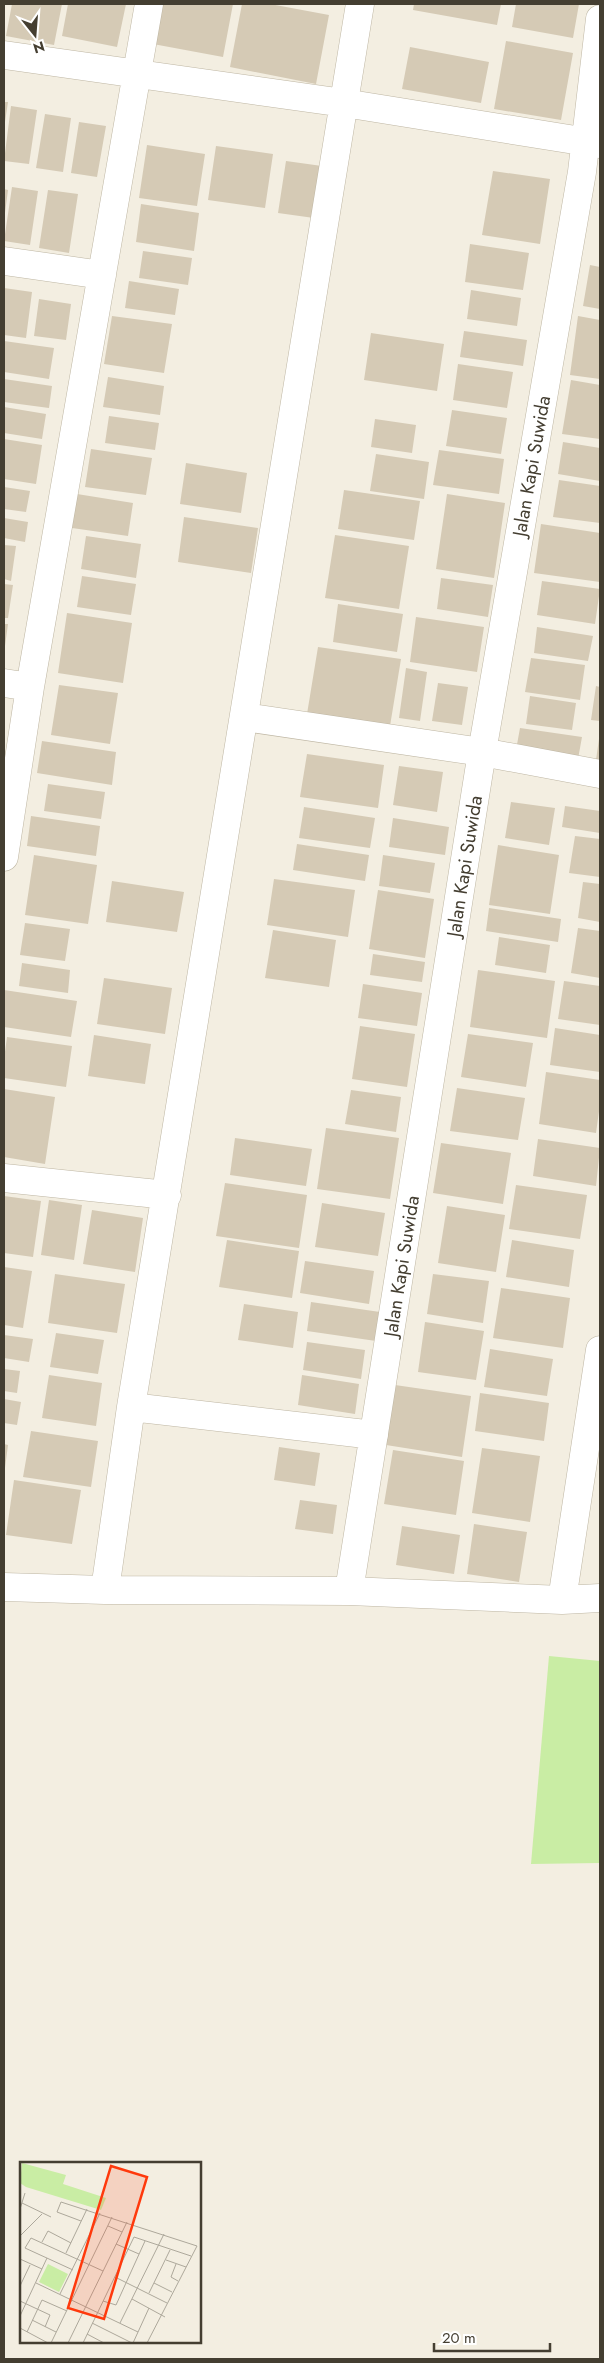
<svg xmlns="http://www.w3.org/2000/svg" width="604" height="2363" font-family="Jost,sans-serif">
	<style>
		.green { fill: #c9eda4 }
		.building { fill: #d5cab5 }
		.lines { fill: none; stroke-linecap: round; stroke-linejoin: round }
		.minor-casing { stroke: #beb6a3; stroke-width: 29 }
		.minor { stroke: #fff; stroke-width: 28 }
		.labels { text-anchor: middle; stroke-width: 4; stroke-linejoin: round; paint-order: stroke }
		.street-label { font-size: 19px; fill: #443e31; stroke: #fff }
		.inset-road { fill: none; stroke: #ada89b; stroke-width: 1 }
		.view { fill: #ff390c; fill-opacity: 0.15; stroke: #ff390c; stroke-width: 2.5 }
		.inset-edge { fill: none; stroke: #443e31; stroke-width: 2.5 }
	</style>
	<rect width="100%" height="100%" fill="#f3eee1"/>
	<path class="green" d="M549,1656L600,1661V1863L531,1864Z"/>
	<path class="building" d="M12,4H62L54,45L6,36Z
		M68,4H126L117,47L62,36Z
		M162,4H233L223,57L153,44Z
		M242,4H270L329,15L316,84L230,67Z
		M414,4H501L497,25L413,10Z
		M516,4H579L573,38L512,27Z
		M506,41L573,53L561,120L494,109Z
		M410,47L489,62L481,103L402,89Z
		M4,102H8L5,122L4,121Z
		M11,106L37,110L29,164L4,161Z
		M45,114L71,118L63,172L36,168Z
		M79,122L106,126L97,177L71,173Z
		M147,145L205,154L197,206L139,198Z
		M216,146L273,154L265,208L208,200Z
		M286,161L322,166L314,218L278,213Z
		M493,171L550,179L540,244L482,235Z
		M12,187L38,191L30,245L4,241Z
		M4,189L8,190L5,213H4Z
		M48,190L78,194L69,253L39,248Z
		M141,204L199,213L194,251L136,242Z
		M470,244L529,253L523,290L465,282Z
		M143,251L192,258L188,285L139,278Z
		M590,265L600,267V309L583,306Z
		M129,281L179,289L175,315L125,308Z
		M4,288L32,292L26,338L4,335Z
		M471,290L521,298L517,326L467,319Z
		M39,299L71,304L66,340L34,336Z
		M112,316L172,324L164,373L104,364Z
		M578,316L600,320V379L570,375Z
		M464,331L527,340L523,366L460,357Z
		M371,333L444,344L437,391L364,380Z
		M4,341L54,348L49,379L4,372Z
		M458,364L513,372L507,408L453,400Z
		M108,377L164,386L160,415L103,407Z
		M4,379L52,386L49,408L4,402Z
		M571,380L600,385V439L562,434Z
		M4,407L46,414L42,439L4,433Z
		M452,410L507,418L501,454L446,446Z
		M109,416L159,423L155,450L105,443Z
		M375,419L416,425L412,453L371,447Z
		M4,439L42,445L36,484L4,479Z
		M563,442L600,448V481L558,474Z
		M91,449L152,458L146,495L85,487Z
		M439,450L504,459L499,494L433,485Z
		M376,454L429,462L424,499L370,491Z
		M186,463L247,473L241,513L180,504Z
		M559,480L600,486V523L553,517Z
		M4,487L30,491L26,512L4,509Z
		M344,490L420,501L414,540L338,529Z
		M77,494L133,503L128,536L72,528Z
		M447,494L505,503L494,578L436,569Z
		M184,517L258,528L251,573L178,562Z
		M4,518L28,522L25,542L4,538Z
		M541,524L600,533V582L534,573Z
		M335,535L409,546L399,609L325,598Z
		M86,536L141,544L136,578L81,569Z
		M4,545L16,546L11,581L4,579Z
		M82,576L136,584L131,615L77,607Z
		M441,578L493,585L488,617L437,609Z
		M542,581L600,589L595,624L537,615Z
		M4,584L13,585L8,618H4Z
		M338,604L403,614L397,652L333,642Z
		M67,613L132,623L123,683L58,673Z
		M416,617L484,627L477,672L410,662Z
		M4,624H8L5,646L4,645Z
		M537,627L593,636L588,661L534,653Z
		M318,647L401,659L390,726L307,714Z
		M531,658L585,665L580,700L525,692Z
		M406,668L427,672L420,721L399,718Z
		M438,683L468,687L462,725L432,721Z
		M59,685L118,693L110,744L51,735Z
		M596,686L600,687V721L591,720Z
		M530,696L576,703L572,730L526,724Z
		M520,728L582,737L578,759L516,750Z
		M599,739H600V768L595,767Z
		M42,741L116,752L112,785L37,773Z
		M307,754L384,765L378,808L300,797Z
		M399,766L443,772L437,812L393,805Z
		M48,784L105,792L101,819L44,811Z
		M511,802L555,808L549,845L505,838Z
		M565,806L600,811V833L562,827Z
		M304,807L375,818L370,848L299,838Z
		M31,816L100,826L96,856L27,846Z
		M393,818L449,827L445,855L389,847Z
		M575,836L600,839V877L569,873Z
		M297,844L369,855L365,881L293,870Z
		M498,845L559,855L550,914L489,905Z
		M34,855L97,865L88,924L25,915Z
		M383,855L435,863L430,893L379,886Z
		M274,879L355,890L348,937L267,925Z
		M112,881L184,892L177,932L106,922Z
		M583,882L600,884V922L578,918Z
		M378,890L434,899L425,958L369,949Z
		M489,908L561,919L558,942L486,931Z
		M25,923L70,929L65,961L20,955Z
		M578,928L600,931V978L571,973Z
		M273,930L336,940L329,987L265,978Z
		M499,937L550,945L546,973L495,965Z
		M373,954L425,962L422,982L370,975Z
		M22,963L70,970L68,993L19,986Z
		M478,970L555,981L547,1038L470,1027Z
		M104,978L172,988L165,1034L97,1024Z
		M564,981L600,986V1025L558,1019Z
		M363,984L422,993L417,1026L358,1018Z
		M4,990L77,1001L71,1037L4,1027Z
		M360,1026L415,1034L407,1087L352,1079Z
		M555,1028L600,1035V1072L550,1065Z
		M468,1034L533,1043L526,1087L461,1077Z
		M94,1035L151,1044L145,1084L88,1076Z
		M7,1037L72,1046L66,1087L4,1078V1059Z
		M546,1072L600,1080V1104L596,1133L539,1124Z
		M457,1088L525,1098L518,1140L450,1131Z
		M4,1089L55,1097L45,1164L4,1157Z
		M351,1090L401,1097L396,1132L345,1124Z
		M326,1128L399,1138L390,1199L317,1189Z
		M235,1138L312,1149L306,1186L230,1175Z
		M538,1139L600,1148L596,1186L533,1176Z
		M441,1143L511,1153L503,1204L433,1193Z
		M225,1183L307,1195L299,1248L216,1236Z
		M516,1185L587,1195L580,1239L509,1229Z
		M4,1196L41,1201L33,1257L4,1253Z
		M49,1200L82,1205L74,1260L41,1255Z
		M322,1203L385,1213L378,1256L315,1247Z
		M447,1206L505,1215L496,1272L438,1263Z
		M92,1210L143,1218L135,1272L83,1264Z
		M227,1240L299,1251L292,1298L219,1287Z
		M512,1240L574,1250L569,1287L506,1277Z
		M305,1261L374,1271L369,1304L300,1293Z
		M4,1267L32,1271L23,1328L4,1325Z
		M55,1274L125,1284L117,1333L48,1323Z
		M433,1274L489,1281L483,1323L427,1314Z
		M501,1288L570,1298L563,1348L493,1338Z
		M311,1302L380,1312L376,1341L307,1331Z
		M244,1304L298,1312L293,1348L238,1340Z
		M425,1322L484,1331L476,1380L418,1372Z
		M56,1333L104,1340L98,1374L50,1367Z
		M4,1335L33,1339L29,1362L4,1358Z
		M307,1342L365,1350L361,1379L303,1370Z
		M490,1349L553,1359L547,1396L484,1387Z
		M4,1369L20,1371L17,1393L4,1391Z
		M49,1375L102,1383L96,1426L42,1418Z
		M302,1375L359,1384L355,1414L298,1405Z
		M395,1385L471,1396L462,1457L386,1445Z
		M480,1393L549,1403L544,1441L475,1431Z
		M4,1399L21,1402L17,1425L4,1423Z
		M31,1431L98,1441L91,1487L23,1477Z
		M4,1444L8,1445L5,1468H4Z
		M279,1447L320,1453L315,1486L274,1480Z
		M482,1448L540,1456L530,1522L472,1513Z
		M393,1450L464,1461L456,1515L384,1504Z
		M14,1480L81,1490L72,1544L6,1535Z
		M300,1500L337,1505L333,1534L295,1529Z
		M474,1524L527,1532L519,1582L467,1574Z
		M402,1526L460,1535L454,1574L396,1565Z"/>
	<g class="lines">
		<g class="minor-casing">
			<path id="minor" d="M4,55L344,103L600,144
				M4,261L102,275
				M4,683L30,687
				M244,717L482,752L600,774
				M4,857L30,687L149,4
				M4,1178L167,1195
				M131,1407L374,1435
				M4,1587L105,1590L349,1591L562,1600L600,1598
				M105,1590L131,1407L360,4
				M349,1591L482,752L582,172L600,19
				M562,1600L600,1350"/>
		</g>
		<use href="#minor" class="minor"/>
	</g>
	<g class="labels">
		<g class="street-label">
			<text transform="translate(531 466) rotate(-80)" y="7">Jalan Kapi Suwida</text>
			<text transform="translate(464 866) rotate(-81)" y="7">Jalan Kapi Suwida</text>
			<text transform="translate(401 1266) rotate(-81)" y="7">Jalan Kapi Suwida</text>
		</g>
	</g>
	<g transform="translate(20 2162)">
		<rect width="181" height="181" fill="#f3eee1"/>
		<path d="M2,1L46,13L43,22L86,36L81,48L6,25L0,21ZM28,102L48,112L39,130L19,120Z" fill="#c9eda4"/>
		<path class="inset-road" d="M2,41L31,55M0,47L5,31M61,59L37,50L41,40L177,84L127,181M88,64L102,70M0,74L22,52M22,80L28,69L51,81M96,82L119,92M46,91L67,47M0,97L22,107M146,98L166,105M156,102L151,115L158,119M53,108L5,86L11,76L83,109M95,115L147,141M16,121L118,170M134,121L152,130M0,124L10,103M129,131L150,88M40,132L80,51M112,137L145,155M0,139L30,153L25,165M83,139L96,143L125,79M0,154L27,96M12,158L36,170M72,161L112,181M100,161L144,72M0,166L28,181M7,170L22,138L47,149M67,172L84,181M31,181L92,55M48,181L107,60M63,181L114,75L171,94M113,181L129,146"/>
		<path class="view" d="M91,4L127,15L84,157L48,146Z"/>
		<rect width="181" height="181" class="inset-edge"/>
	</g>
	<rect width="604" height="2363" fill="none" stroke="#443e31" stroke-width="10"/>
	<g transform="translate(35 35) rotate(163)" stroke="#ffffff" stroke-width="4" paint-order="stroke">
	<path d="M0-4L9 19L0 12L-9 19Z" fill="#443e31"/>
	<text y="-8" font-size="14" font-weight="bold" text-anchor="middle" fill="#443e31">N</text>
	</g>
	<path d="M434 2343v8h116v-8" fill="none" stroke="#443e31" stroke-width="2.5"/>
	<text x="442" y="2343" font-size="15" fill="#443e31" stroke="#ffffff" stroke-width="4" paint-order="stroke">20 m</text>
</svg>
